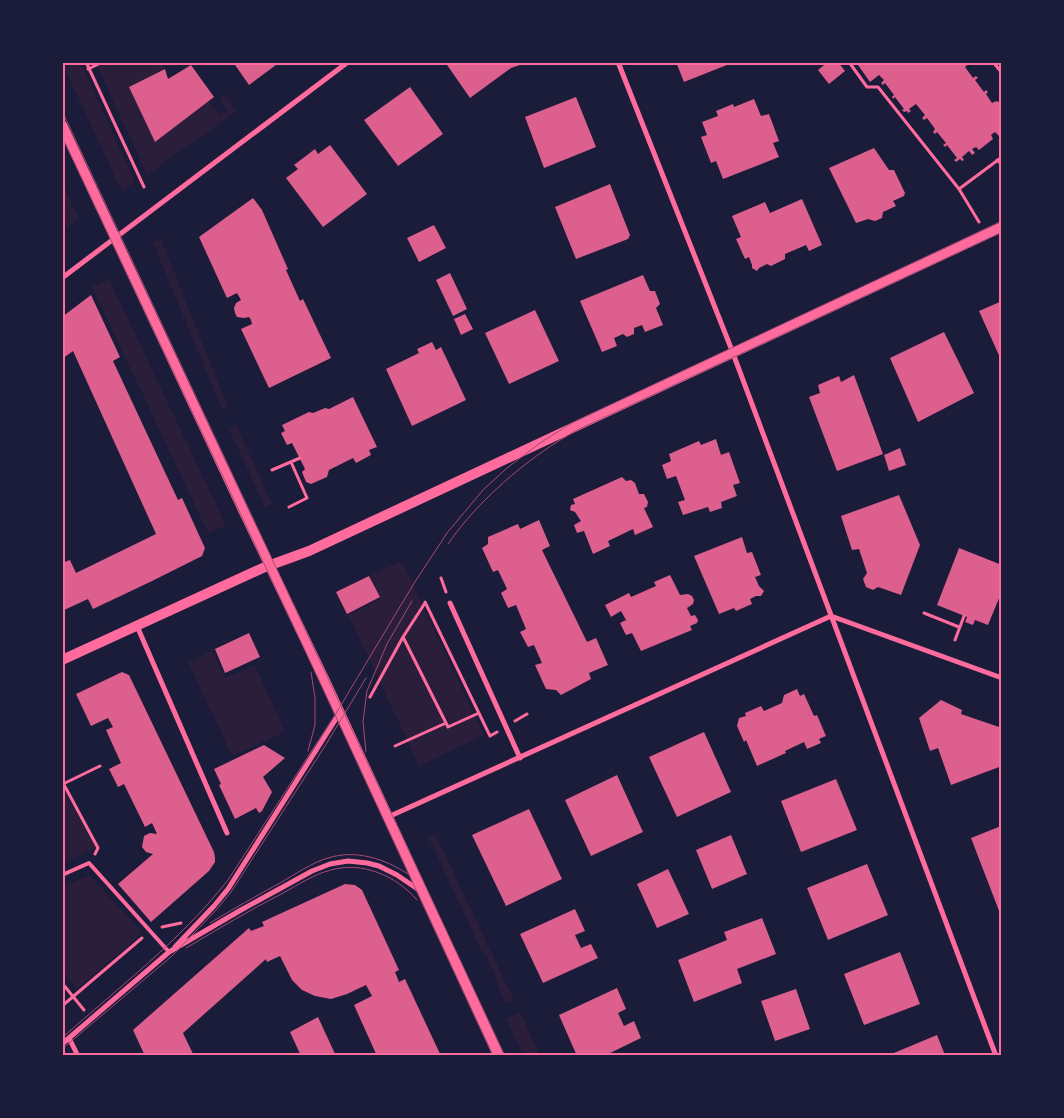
<svg xmlns="http://www.w3.org/2000/svg" width="1064" height="1118" font-family="'Source Sans 3',sans-serif">
	<style>
		.green { fill: #2a1e3b }
		.building { fill: #dd5f8e }
		.lines { fill: none; stroke-linecap: round; stroke-linejoin: round }
		.path { stroke: #ff6b9d; stroke-width: 3 }
		.service { stroke: #ff6b9d; stroke-width: 4 }
		.minor { stroke: #ff6b9d; stroke-width: 5 }
		.secondary { stroke: #ff6b9d; stroke-width: 10 }
		.tram { stroke: #a44b75; stroke-width: 1 }
		.neatline { fill: none; stroke: #ff6b9d; stroke-width: 2 }
	</style>
	<rect width="100%" height="100%" fill="#1b1b3a"/>
	<path class="green" d="M62,63H81L135,182L122,192Z
		M96,63H162L165,69L129,87L155,142L208,101L220,116L228,110L219,98L225,94L237,111L147,175Z
		M63,184L79,219L67,227L63,217Z
		M161,239L228,407L222,410L153,243Z
		M109,279L226,525L208,533L92,287Z
		M237,426L272,504L265,508L229,429Z
		M402,561L484,735L419,766L369,658L348,615L381,599L370,575Z
		M212,651L225,678L255,665L285,732L232,756L188,662Z
		M62,786L96,848L63,863H62Z
		M435,833L514,1000L506,1004L496,983L498,982L485,953L483,954L428,837Z
		M89,875L143,933L77,989L63,972V887Z
		M520,1012L540,1055H523L506,1019Z"/>
	<path class="building" d="M233,62H280L249,85Z
		M445,62H526V63L511,68L470,98Z
		M676,62H732V63L684,82Z
		M828,62H838L845,71L829,84L818,70Z
		M861,62H970L965,67L973,78L976,76L978,78L975,80L984,92L986,90L988,92L986,94L992,103L994,102L997,101L1002,104V136L1000,137L995,132L991,135L993,139L979,150L976,147L972,149L975,153L972,155L969,151L962,157L964,160L962,161L960,159L956,162L954,160L957,158L947,145L945,147L943,145L946,143L937,132L935,134L933,132L935,129L927,118L924,120L922,118L925,115L916,104L909,109L911,111L908,113L907,111L904,112L902,110L904,109L895,97L893,99L892,97L894,95L885,83L883,85L881,83L884,80L879,75L870,82L858,65Z
		M191,65L214,97L155,142L129,87L165,69L168,79Z
		M410,87L443,134L398,166L364,120Z
		M576,97L596,147L544,168L525,117Z
		M754,99L761,116L769,114L779,141L773,143L779,157L723,179L716,161L711,163L701,137L707,135L702,122L718,116L716,111L733,104L734,107Z
		M330,145L367,194L323,227L286,178L298,169L294,165L315,149L318,154Z
		M874,148L889,170H894L905,193L904,196L893,201L896,206L883,212L882,218L875,221L868,219L856,223L829,168Z
		M610,184L630,235L628,239L576,259L555,207Z
		M253,198L262,210L288,269L286,270L300,301L303,299L331,358L269,388L241,329L252,324L251,320L249,317L244,318L237,317L235,313L234,308L236,303L241,300L237,293L227,298L199,237Z
		M802,199L822,245L809,251L806,245L785,254V259L771,266L767,264L759,268L757,271L752,268V265L749,257L745,259L736,239L741,237L732,216L765,202L770,213Z
		M434,225L446,248L419,262L407,238Z
		M450,273L467,309L453,316L436,280Z
		M643,275L650,291H655L660,304L656,308L663,325L645,332L642,325L634,328V334L627,337L623,334L614,338L617,346L602,352L580,301Z
		M91,295L120,357L113,361L178,500L182,498L205,548L202,556L150,582L93,609L88,599L62,611V563L70,560L76,573L156,534L73,351L62,359V317Z
		M1002,301V362L979,311Z
		M535,310L559,361L509,384L485,333Z
		M465,314L473,329L461,335L454,319Z
		M944,332L974,393L918,422L890,358Z
		M432,342L436,350L441,347L466,400L412,426L386,369L419,353L417,349Z
		M854,375L883,454L837,471L809,397L820,393L818,385L839,376L841,382Z
		M353,397L377,447L369,450L371,455L356,463L353,458L329,470L327,477L311,484L306,482L302,472L305,469L292,443L287,445L281,433L285,431L282,425L309,412L313,413L325,408L329,409Z
		M716,439L721,455L729,452L740,483L733,485L737,496L721,502L722,508L710,512L708,507L683,515L678,502L685,500L676,476L667,479L662,465L671,461L669,454L699,441L701,445Z
		M900,448L906,465L889,471L884,455Z
		M622,477L626,481L631,480L635,483L639,494H644L648,502L647,507L644,508L653,527L635,535L633,529L608,541L610,546L593,554L584,531L577,533L574,525L581,521L575,512L570,510L571,505L575,504L573,499Z
		M899,495L920,545L901,595L878,587L873,590L866,587L863,579L867,573L859,549L852,550L841,516Z
		M539,520L550,546L542,550L587,642L596,638L608,665L589,673L591,679L561,695L556,690L546,689L535,665L542,663L534,645L528,647L520,632L526,629L516,605L508,608L501,593L507,589L498,570L493,572L482,548L488,544V537L518,524L520,529Z
		M742,537L747,553L752,552L761,575L755,577L759,586L764,591L761,596H756L750,599L752,604L736,611L734,608L719,614L694,556Z
		M959,548L1002,565V591L988,625L975,620L973,625L965,622L967,617L937,605Z
		M670,575L680,595L688,594L692,596L694,600L693,604L687,608L691,616L695,615L698,620L697,623L690,626L692,630L641,651L632,633L626,635L620,623L626,620L621,611L611,617L605,605L629,593L631,597L656,586L654,582Z
		M369,576L380,597L347,614L336,592Z
		M249,633L260,657L225,673L215,649Z
		M122,672L129,675L214,852L215,858V862L209,871L151,922L118,884L153,854L146,852L142,847L144,836L150,833L157,834L152,823L145,827L124,784L118,787L109,769L121,763L106,730L113,727L108,718L91,726L76,694Z
		M797,689L800,696L804,694L814,716L817,715L826,736L819,739L821,743L807,749L804,742L785,751L786,753L757,766L746,740L744,742L737,726L739,718L746,716L745,713L761,706L764,711L782,703L784,695Z
		M941,700L962,710L961,714L1002,728V766L951,785L938,748L930,751L919,718Z
		M704,732L731,792L677,817L649,757Z
		M264,745L285,758L263,777L272,792L262,811L259,813L256,808L235,819L219,785L221,784L214,769Z
		M617,775L643,832L591,856L565,800Z
		M836,779L857,830L801,852L781,801Z
		M529,809L562,879L506,906L472,835Z
		M1001,826L1002,828L1001,916L971,838Z
		M731,835L747,874L712,889L696,850Z
		M867,864L888,915L828,940L807,888Z
		M668,869L689,914L657,928L637,884Z
		M345,884L355,885L362,890L399,970L395,972L399,982L405,979L441,1056H377L354,1005L372,996L366,985L347,994L331,999L315,996L302,990L292,980L280,956L267,962L266,959L183,1033L194,1056H145L133,1030L249,928L251,931L264,926L262,922Z
		M575,909L585,931L575,935L581,948L591,944L598,958L543,983L520,934Z
		M762,918L776,954L737,969L742,983L694,1002L678,960L727,940L724,932Z
		M900,952L920,1004L864,1025L844,974Z
		M617,988L626,1009L618,1013L624,1026L634,1021L641,1038L604,1056H577L559,1015Z
		M796,989L810,1029L775,1041L761,1001Z
		M318,1017L336,1056H301L290,1032Z
		M937,1035L945,1055H889Z"/>
	<g class="lines">
		<path class="path" d="M86,62L144,187
			M849,62L867,87H878L959,189
			M993,62L1002,73
			M88,69L103,62
			M997,160L1002,165
			M979,222L959,189L1002,157
			M272,470L300,458
			M289,507L307,498L291,462
			M441,578L446,592
			M425,602L490,736L497,732
			M924,613L959,627
			M955,640L964,616
			M370,697L403,637L425,603
			M515,721L527,714
			M446,723L448,727L479,713
			M395,746L446,723L403,637
			M62,781L98,848L95,854
			M63,784L100,766
			M162,927L181,923
			M62,983L84,1010
			M62,1006L142,938"/>
		<path class="service" d="M62,875L89,863L169,952"/>
		<path class="minor" d="M618,62L731,348L996,1056
			M62,278L348,62
			M450,603L520,758
			M137,626L227,833
			M388,817L831,616L1002,678
			M175,947L214,906L228,889L339,714
			M69,1038L78,1056
			M62,1044L169,952L241,910L312,871L330,864L348,861L367,863L379,866L397,875L419,890"/>
		<path class="secondary" d="M62,125L243,510L326,683L499,1056
			M62,660L265,567L309,551L1002,227"/>
		<path class="tram" d="M62,111L505,1056
			M62,136L121,261L304,648L493,1056
			M448,544C471,510 509,475 542,452C553,444 564,438 575,431L1002,232
			M308,751L315,725V698L311,672
			M366,752L363,721L367,691L387,644L412,601
			M210,923C233,909 256,896 280,883C294,875 313,862 328,858C356,849 385,859 408,874
			M186,948C218,929 250,910 283,893C298,885 314,874 331,870C362,861 397,876 417,900
			M62,1038C120,986 179,942 228,880L335,715L413,585L447,533L483,490L507,468L540,443L572,423L1002,221
			M62,1049L172,956L217,909L231,892L325,746L366,678"/>
	</g>
	<rect width="1064" height="1118" fill="none" stroke="#1b1b3a" stroke-width="128"/>
	<rect x="64" y="64" width="936" height="990" class="neatline"/>
</svg>
